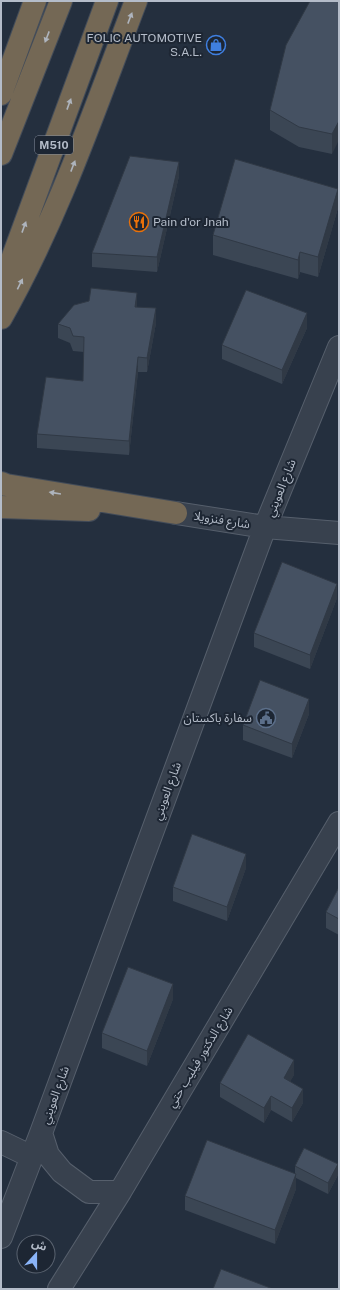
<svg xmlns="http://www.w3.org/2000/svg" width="340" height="1290" font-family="'Public Sans','Noto Sans Arabic',sans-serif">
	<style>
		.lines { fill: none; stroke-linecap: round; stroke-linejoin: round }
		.street-casing { stroke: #565f6c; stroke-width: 24 }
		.highway-casing { stroke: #434c59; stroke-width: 24 }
		.street { stroke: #38414e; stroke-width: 22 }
		.highway { stroke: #746855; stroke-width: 22 }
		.wall { fill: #3b4654 }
		.shaded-wall { fill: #303945 }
		.building { fill: #455162; stroke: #303945 }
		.oneway { fill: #aeb4bd }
		.labels { text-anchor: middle; stroke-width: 4; stroke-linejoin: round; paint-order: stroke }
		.shield { fill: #1d2633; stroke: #878f9c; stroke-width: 1 }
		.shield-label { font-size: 11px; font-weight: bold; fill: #b4bcc9 }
		.poi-label { font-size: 12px; fill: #b4bcc9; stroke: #1d2633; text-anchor: end }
		.street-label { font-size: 12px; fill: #b4bcc9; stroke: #1d2633 }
	</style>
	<rect width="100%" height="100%" fill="#242f3e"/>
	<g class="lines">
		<g class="street-casing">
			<path id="street" d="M176,513L265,527L339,533
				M41,1133L48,1155L62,1172L89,1192H120
				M1,1142L32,1157
				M1,1237L41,1133L265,527L339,347
				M59,1289L120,1192L339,823"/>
		</g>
		<g class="highway-casing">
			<path id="highway" d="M1,94L35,1
				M1,154L61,1
				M1,289L107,1
				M1,318C58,218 95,108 136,1
				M1,483L6,485L176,513
				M1,507L89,510"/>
		</g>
		<use href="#street" class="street"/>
		<use href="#highway" class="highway"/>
	</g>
	<path class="wall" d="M339,1L332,154L299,147L270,130V110Z
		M179,176L157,272L92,267V253Z
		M338,208L318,277L300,272L298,279L213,255V235Z
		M137,307L156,323L147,372H138L129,455L37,448V434L83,381L84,352L73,351L70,343L58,338V324Z
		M307,328L282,384L222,359V345Z
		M337,598L310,669L254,647V633Z
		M309,714L292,758L243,740V725Z
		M246,868L227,921L173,901V887Z
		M339,887V935L326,928V912Z
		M173,999L147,1066L102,1048V1033Z
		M294,1075L290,1081L303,1103L292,1122L271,1110L264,1123L220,1097V1083Z
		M295,1166L338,1175L328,1194L296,1178V1189L275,1244L185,1210V1196L295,1174Z"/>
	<path class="shaded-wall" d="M339,121V140L332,154V134Z
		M179,162V176L157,272V257Z
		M338,189V208L318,277V257Z
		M300,252V272L298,279V260Z
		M137,293V307H135Z
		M156,308V323L147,372V358Z
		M307,313V328L282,384V370Z
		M138,357V372L129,455V441Z
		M337,584V598L310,669V655Z
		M309,699V714L292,758V744Z
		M246,854V868L227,921V907Z
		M173,984V999L147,1066V1051Z
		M294,1060V1075L284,1092V1078Z
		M303,1089V1103L292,1122V1108Z
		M271,1096V1110L264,1123V1108Z
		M338,1164V1175L328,1194V1183Z
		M296,1174V1189L275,1244V1230Z"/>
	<path class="building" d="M310,1H339V121L332,134L299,127L270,110L286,45Z
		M130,156L179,162L157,257L92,253Z
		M235,159L338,189L318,257L300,252L298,260L213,235Z
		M91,288L137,293L135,307L156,308L147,358L138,357L129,441L37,434L46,377L83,381L84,337L73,336L70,328L58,324L74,305L89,301Z
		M246,290L307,313L282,370L222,345Z
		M282,562L337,584L310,655L254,633Z
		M260,680L309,699L292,744L243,725Z
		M192,834L246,854L227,907L173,887Z
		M339,887V919L326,912Z
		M128,967L173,984L147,1051L102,1033Z
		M248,1034L294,1060L284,1078L303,1089L292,1108L271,1096L264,1108L220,1083Z
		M207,1140L296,1174L275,1230L185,1196Z
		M304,1148L338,1164L328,1183L295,1166Z
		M221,1269L273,1289H213Z"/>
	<defs><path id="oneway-solid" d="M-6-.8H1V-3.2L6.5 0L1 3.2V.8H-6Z"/></defs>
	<g class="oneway">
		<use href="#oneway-solid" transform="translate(130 18) rotate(-69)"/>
		<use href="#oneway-solid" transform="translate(47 37) rotate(111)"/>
		<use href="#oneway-solid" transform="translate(69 104) rotate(-70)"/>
		<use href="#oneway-solid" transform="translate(73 166) rotate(-69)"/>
		<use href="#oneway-solid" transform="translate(24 227) rotate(-70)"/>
		<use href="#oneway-solid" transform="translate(20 284) rotate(-64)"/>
		<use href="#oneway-solid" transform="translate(55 493) rotate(-171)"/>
	</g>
	<defs>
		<g id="shop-ring" transform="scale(1)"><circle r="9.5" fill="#1d2633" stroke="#3f7fe0" stroke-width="1.5"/><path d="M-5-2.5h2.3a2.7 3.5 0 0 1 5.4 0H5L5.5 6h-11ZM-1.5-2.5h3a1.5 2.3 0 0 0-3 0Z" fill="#3f7fe0"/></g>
		<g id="restaurant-ring" transform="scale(1)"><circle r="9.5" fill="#1d2633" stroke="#e8710a" stroke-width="1.5"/><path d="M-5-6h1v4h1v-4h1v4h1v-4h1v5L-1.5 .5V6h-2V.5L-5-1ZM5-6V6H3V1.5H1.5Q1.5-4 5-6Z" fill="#e8710a"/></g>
		<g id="civic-ring" transform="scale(1)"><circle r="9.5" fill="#1d2633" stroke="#5c6f8a" stroke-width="1.5"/><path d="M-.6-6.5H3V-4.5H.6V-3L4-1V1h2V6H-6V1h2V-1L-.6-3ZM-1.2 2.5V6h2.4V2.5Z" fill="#5c6f8a"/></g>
	</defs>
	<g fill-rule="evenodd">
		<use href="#shop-ring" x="216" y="45"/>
		<use href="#restaurant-ring" x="139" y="222"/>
		<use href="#civic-ring" x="266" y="718"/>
	</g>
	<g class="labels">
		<rect class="shield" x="35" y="136" width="38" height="18" rx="3"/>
		<g class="shield-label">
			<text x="54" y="149">M510</text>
		</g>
		<g class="poi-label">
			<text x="202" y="42">FOLIC AUTOMOTIVE<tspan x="202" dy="14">S.A.L.</tspan></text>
			<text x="153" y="226" text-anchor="start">Pain d'or Jnah</text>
			<text x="252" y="722">سفارة باكستان</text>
		</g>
		<g class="street-label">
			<text transform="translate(281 488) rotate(-68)" y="4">شارع العويني</text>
			<text transform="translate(222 520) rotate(9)" y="4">شارع فنزويلا</text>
			<text transform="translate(167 791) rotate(-70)" y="4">شارع العويني</text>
			<text transform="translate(200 1057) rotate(-59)" y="4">شارع الدكتور فيليب حتي</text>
			<text transform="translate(55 1095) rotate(-70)" y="4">شارع العويني</text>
		</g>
	</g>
	<rect width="340" height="1290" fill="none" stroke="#b4bcc9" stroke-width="4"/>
	<g transform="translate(36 1254) rotate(21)"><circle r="19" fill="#1d2633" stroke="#59626f"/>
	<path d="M0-3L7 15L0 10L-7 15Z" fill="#8ab4f8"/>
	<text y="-6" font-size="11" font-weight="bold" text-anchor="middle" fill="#b4bcc9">ش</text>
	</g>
</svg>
